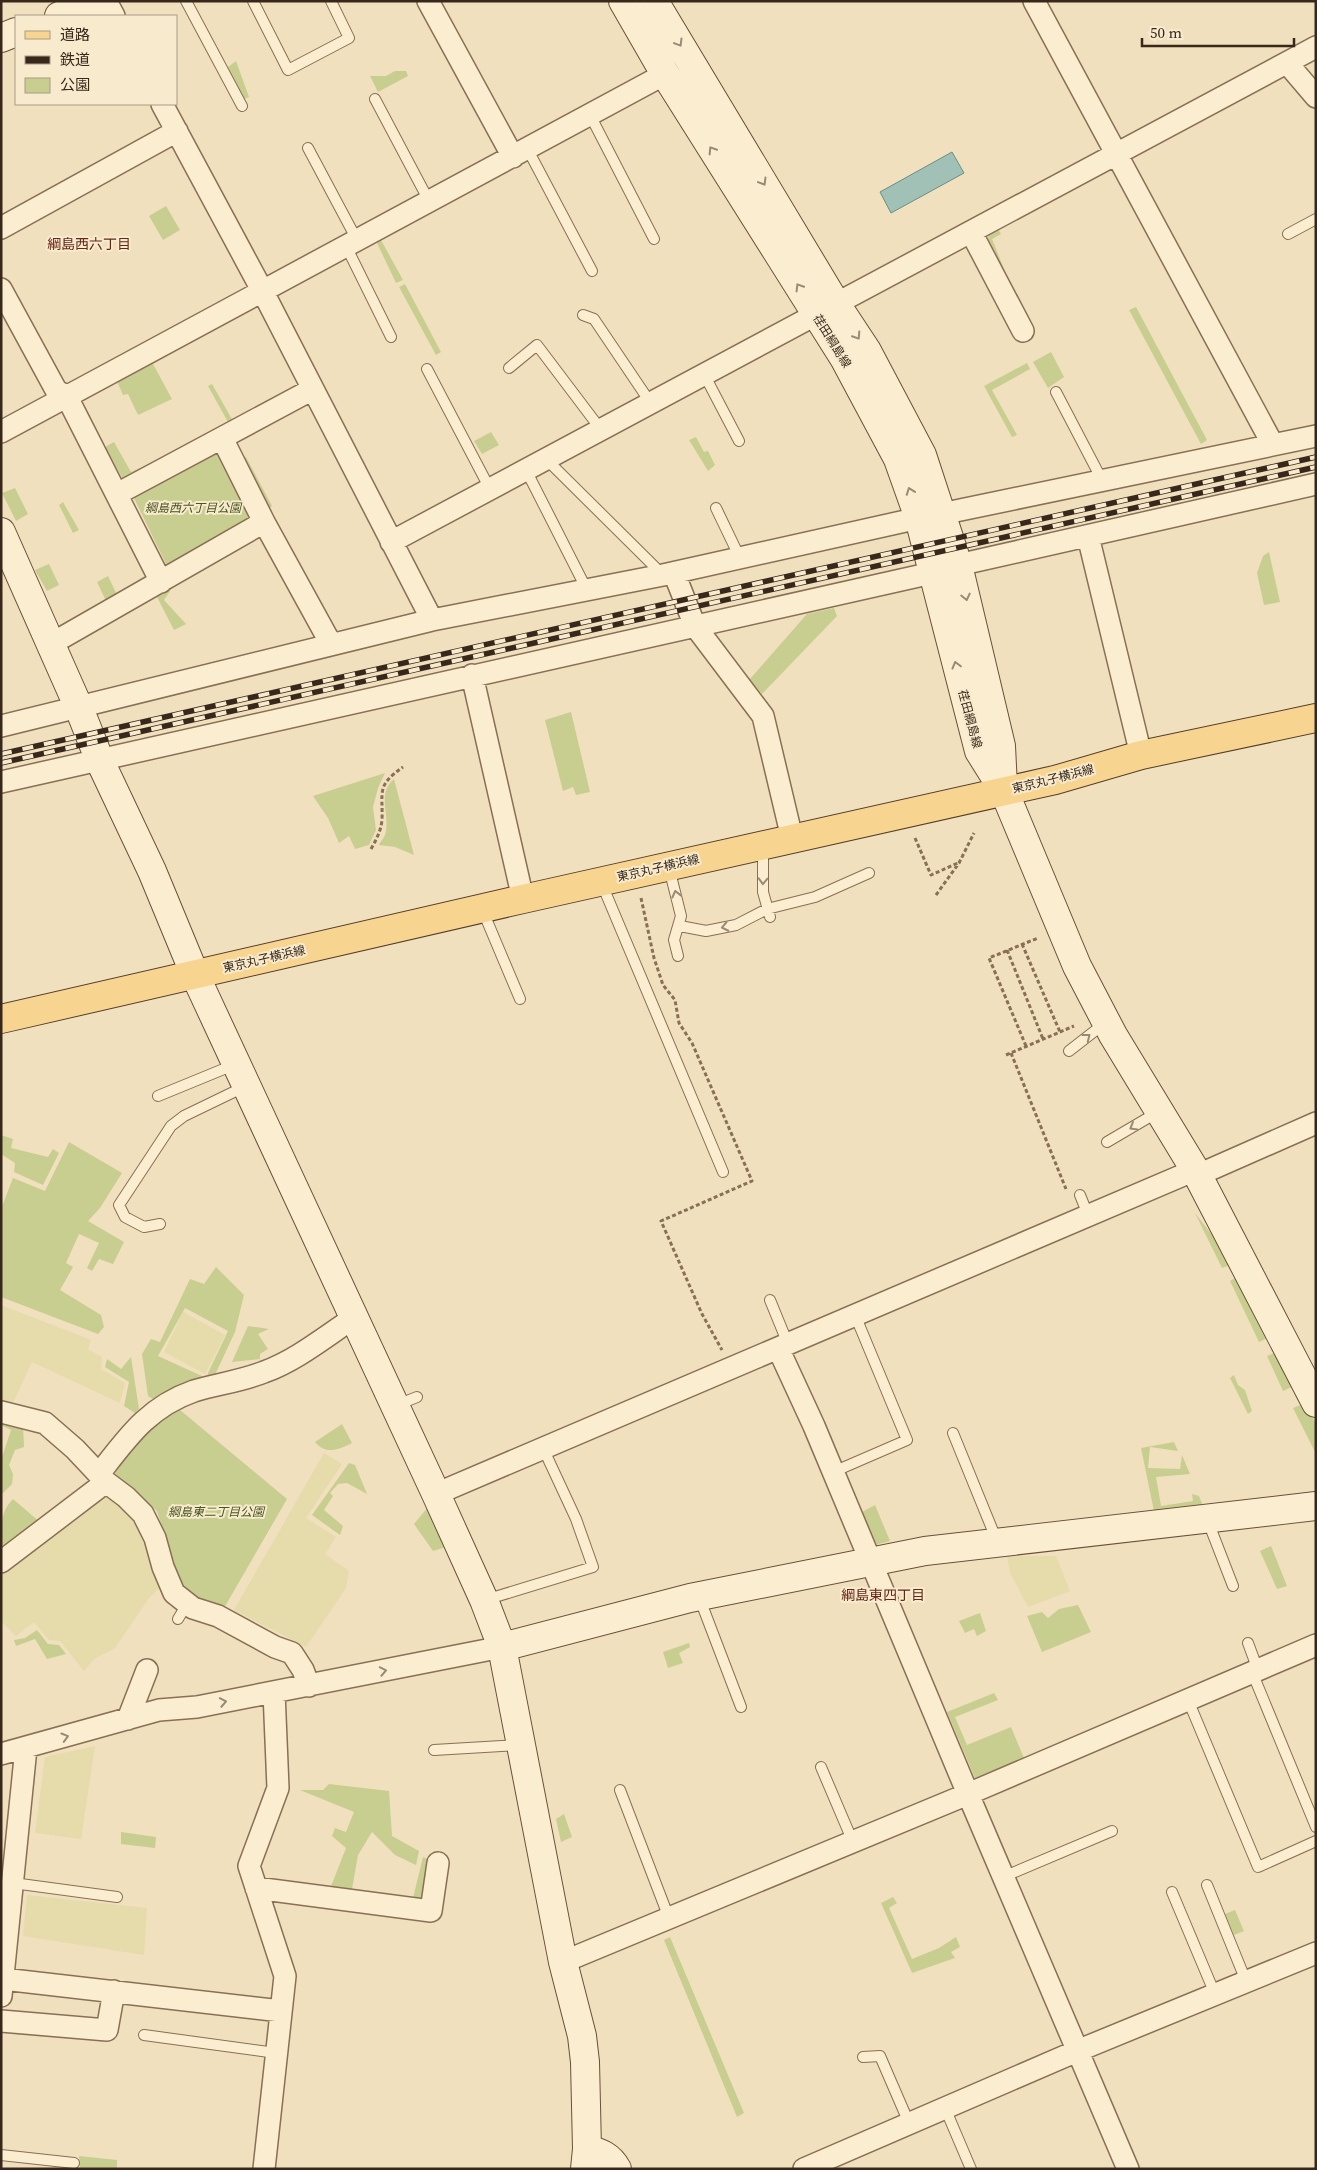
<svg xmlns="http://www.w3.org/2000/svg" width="1317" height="2170" font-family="'Source Serif 4','Noto Sans JP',serif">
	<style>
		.farmland { fill: #e6dbaa }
		.green { fill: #c8ce90 }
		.water { fill: #a1c1b7; stroke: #688f84 }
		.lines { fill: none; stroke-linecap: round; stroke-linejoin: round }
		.lane-casing { stroke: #896f55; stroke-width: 12 }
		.street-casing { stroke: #896f55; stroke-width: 24 }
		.secondary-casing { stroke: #6a5039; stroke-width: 30 }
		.primary-casing { stroke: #563d2a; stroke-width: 30 }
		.path { stroke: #896f55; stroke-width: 3; stroke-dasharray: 4 2.5; stroke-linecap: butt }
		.lane { stroke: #fbedd0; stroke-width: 10 }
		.street { stroke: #fbedd0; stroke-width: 21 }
		.secondary { stroke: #fbedd0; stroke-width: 28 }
		.primary { stroke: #f7d591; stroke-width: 28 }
		.rail-casing { stroke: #37281b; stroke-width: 5.5 }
		.rail { stroke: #f7eacd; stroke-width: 4; stroke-dasharray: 11; stroke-linecap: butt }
		.oneway { stroke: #998a76 }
		.labels { text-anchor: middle; stroke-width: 4; stroke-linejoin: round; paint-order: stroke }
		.street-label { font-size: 12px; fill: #37281b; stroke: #f7eacd }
		.park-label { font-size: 12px; font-style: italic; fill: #495520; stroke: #f7eacd }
		.neighbourhood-label { font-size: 14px; fill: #662618; stroke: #f7eacd }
	</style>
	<rect width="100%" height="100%" fill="#f0e0bd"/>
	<path class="farmland" d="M1,1305L91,1340L88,1349L102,1357L101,1369L125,1383L120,1403L32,1362L11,1407L1,1403Z
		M183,1312L225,1335L205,1374L164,1352Z
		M324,1453L342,1464L306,1518L336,1537L325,1554L349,1571L346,1588L306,1647L234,1610Z
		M106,1490L140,1517L163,1585L149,1598L115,1648L94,1659L84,1671L60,1641L49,1640L34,1622L16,1636L1,1621V1571Z
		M1007,1556H1056L1070,1591L1028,1607L1010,1573Z
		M95,1746L81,1839L35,1833L45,1757Z
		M27,1895L147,1908L144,1955L23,1936Z"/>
	<path class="green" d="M236,61L249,97L242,100L228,67Z
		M395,71H406L408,76L378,92L370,76H386Z
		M166,206L180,230L163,240L149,216Z
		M997,227L1001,234L992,239L1006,274L1002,276L986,242L990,233Z
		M381,240L403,280L396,283L377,243Z
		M405,284L441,352L436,355L399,287Z
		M1136,307L1207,440L1201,444L1129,310Z
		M180,343L183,347L153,364L172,399L138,415L128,394L123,395L117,381Z
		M1051,352L1064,377L1048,388L1033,362Z
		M1027,363L1030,369L992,390L1017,435L1012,437L984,386Z
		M212,384L233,421L229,424L208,386Z
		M491,432L499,445L482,454L474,441Z
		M696,437L704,452L708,451L715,465L708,471L689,440Z
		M114,442L131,472L154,462L124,481L105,447Z
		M220,448L254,519L168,568L133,496Z
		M246,457L272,506L267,510L242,458Z
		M15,488L28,514L16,521L2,493Z
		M63,502L79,530L73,533L59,505Z
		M1269,552L1280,602L1264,605L1257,573L1263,556Z
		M49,564L59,585L47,591L35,570Z
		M108,576L118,597L107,603L97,582Z
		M172,588L164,600L186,624L174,630L157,597Z
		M834,608L837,616L762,694L749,680L807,614Z
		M571,712L590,792L576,795L573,787L563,791L545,720Z
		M385,773L378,788L373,807L376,830L369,845L355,849L349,836L339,843L328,818L313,796Z
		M394,779L414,855L395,847L379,845C380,842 384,838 385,835C391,816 376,794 394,779Z
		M1,1135L13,1139L11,1148L48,1157L53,1149L59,1153L43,1185L14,1172L15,1163L1,1154Z
		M69,1142L122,1173L100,1208L88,1221L124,1242L113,1264L99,1259L92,1271L87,1268L99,1243L79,1234L66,1263L73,1267L60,1290L101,1315L104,1327L98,1334L1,1297V1209L13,1178L45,1191Z
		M1195,1213L1229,1257L1233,1264L1222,1268Z
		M216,1267L244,1295L235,1332L214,1377L207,1378L208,1373L228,1331L185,1308L158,1356L202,1376L203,1381L155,1400L148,1396L142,1354L151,1339L160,1342L190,1279L204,1284Z
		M1240,1275L1270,1337L1259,1342L1230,1281Z
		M248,1326L269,1329L258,1334L268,1349L260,1354V1359L232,1362Z
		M1277,1352L1294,1386L1283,1391L1267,1356Z
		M131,1357L139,1409L135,1413L124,1406L129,1382L105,1367L107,1359L121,1369Z
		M1234,1375L1238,1385L1245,1390L1252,1411L1248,1414L1230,1378Z
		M1305,1403L1316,1424V1454L1293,1408Z
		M180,1410L287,1499L224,1608L190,1595L180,1584L157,1511L115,1475L116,1465L152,1424Z
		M1,1419L23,1423L24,1447L15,1450L9,1465L13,1474L12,1484L1,1495V1460L11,1430L1,1425Z
		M342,1424L352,1443C338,1450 326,1455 315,1442Z
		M1174,1442L1178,1451L1150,1447L1148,1468L1180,1469L1182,1455L1190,1474L1156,1477L1161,1506L1193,1501L1192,1494L1199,1496L1203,1506L1154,1511L1141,1448Z
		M349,1463L355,1465L367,1494L347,1483L338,1484L330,1493L333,1496L324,1510L343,1526L340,1535L312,1515Z
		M13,1499L41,1523L8,1548L1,1544C1,1526 0,1512 13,1499Z
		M875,1505L890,1541L875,1545L862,1512Z
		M428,1507L446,1547L433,1551L414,1524Z
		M1271,1546L1287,1586L1277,1589L1260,1551Z
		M1078,1605L1091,1632L1042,1652L1027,1616L1042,1612L1048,1618L1059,1609Z
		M980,1613L986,1631L977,1636L974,1629L965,1633L959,1621Z
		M37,1630L48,1644L59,1645L66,1654L47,1659L35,1639L16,1646L14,1640L25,1638Z
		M689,1643L690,1647L679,1653L683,1663L668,1668L663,1652Z
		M994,1693L998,1700L955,1717L967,1745L1011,1727L1024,1758L975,1778L947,1712Z
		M329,1784L389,1791L392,1836L419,1851L416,1865L395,1855L372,1832L358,1855L352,1889L413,1898L423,1857L430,1860L422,1904L330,1889L346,1848L332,1836L335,1828L346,1832L354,1812L300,1790H323Z
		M564,1814L572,1837L561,1842L556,1819Z
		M121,1832L156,1837L155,1848L121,1844Z
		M893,1897L897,1903L889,1908L912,1959L939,1948L956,1937L960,1947L951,1952L955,1958L912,1973L881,1903Z
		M1235,1910L1244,1931L1234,1935L1225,1914Z
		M670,1937L744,2113L737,2117L664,1940Z
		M79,2156L117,2160V2169H80Z"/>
	<path class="water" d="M952,152L964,173L891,213L880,192Z"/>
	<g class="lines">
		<g class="lane-casing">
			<path id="lane" d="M186,1L242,106
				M253,1L288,70L349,38L331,1
				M375,99L429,201
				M590,115L654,239
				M308,148L357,240
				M527,148L592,271
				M1288,234L1316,219
				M346,246L391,337
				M583,315L594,319L652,405
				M509,368L537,345L602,431
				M427,369L490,489
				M705,376L739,441
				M1056,392L1102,480
				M547,460L663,575
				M526,470L587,590
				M716,508L740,558
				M763,846V892L770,917
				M669,868L681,916L674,940L678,956
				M601,882L723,1172
				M482,909L520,999
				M680,926L706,931L736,925L767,909L815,897L869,873
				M1069,1051L1105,1023
				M158,1096L236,1064
				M1107,1142L1158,1112
				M1080,1195L1088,1215
				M160,1224L144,1227L125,1217L119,1205L171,1126L184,1116L246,1086
				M770,1300L788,1344
				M397,1405L417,1397
				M953,1433L997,1541
				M833,1472L907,1440L855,1315
				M1207,1519L1233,1586
				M699,1597L741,1707
				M485,1600L593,1567L576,1519L543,1448
				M178,1619L187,1604
				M1248,1643L1258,1670
				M1252,1672L1316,1827
				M1188,1700L1258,1867L1316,1841
				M434,1750L520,1745
				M821,1767L853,1842
				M620,1790L669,1918
				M1003,1877L1112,1831
				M13,1883L117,1897
				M1207,1885L1246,1981
				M1172,1892L1215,1994
				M144,2035L276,2053
				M863,2057L880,2056L909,2123
				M945,2108L971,2169
				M1,2155L74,2163"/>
		</g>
		<g class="street-casing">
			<path id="street" d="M106,1L114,16
				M428,1L513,157
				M1034,1L1272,443
				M1287,63L1316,97
				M162,104L263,292L432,620
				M1,228L177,131
				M971,232L1023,331
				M1,289L56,390L67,397L161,582
				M1,432L665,74
				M222,438L264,522
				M117,494L313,389
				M941,514L1316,436
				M1088,536L1141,755
				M391,542C700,379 1007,212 1316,47
				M674,573L695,626L763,716L792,838
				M51,644L264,522L331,644
				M472,675L523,899
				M1,726L432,620L663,575L919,518
				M1,782L932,573L958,565L1316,484
				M1198,1175L1316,1123
				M778,1348L814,1426L968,1794L1128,2169
				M1,1412L45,1423L75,1449L106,1482L126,1497L143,1514L155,1538L163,1567L174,1593L193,1608L218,1616L275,1647L292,1653L303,1670L309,1686
				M99,1474C127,1438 148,1407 194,1391C217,1384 242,1381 264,1372C297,1360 326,1336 355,1317
				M436,1494L1195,1170
				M1,1562L106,1482
				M128,1719L147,1670
				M1,1754L159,1710L197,1707L502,1647
				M256,1888L431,1911L438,1863
				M563,1962L968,1794L1316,1645
				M3,1979L281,2011
				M1,1996L26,1748
				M1,2021L107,2030L114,1991
				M264,2169L285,1976L249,1866L278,1788L274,1692
				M804,2169L1077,2051L1316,1953"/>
		</g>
		<g class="secondary-casing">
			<path id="secondary" d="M623,1L665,74L844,358L898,459L919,518L979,751L1004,791L1077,966L1113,1035L1195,1170L1316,1403
				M654,1L836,304L867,351L922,455L958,565L1001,746L1003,787
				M59,16L99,1
				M1,38L16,32
				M1,532L79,708L100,761L152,871L195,975L436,1494L484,1600L502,1647L563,1962L582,2036L585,2062L587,2149L585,2169
				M502,1647L690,1598L925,1551L1316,1506
				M587,2149C601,2153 610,2156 617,2169"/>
		</g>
		<g class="primary-casing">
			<path id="primary" d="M1,1019L523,899L1055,780L1141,755L1316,718"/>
		</g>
		<path class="path" d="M915,838L931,875L958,863
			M371,849C376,840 381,831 382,820C383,791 376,786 403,767
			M936,895L959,863L974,833
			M641,898L654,958L663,985L675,1000L679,1023L692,1043L752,1181L661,1221L702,1314L722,1350
			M1022,944L1060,1032
			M1007,950L1043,1039
			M1026,1046L989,958L1038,938
			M1011,1053L1066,1189
			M1006,1055L1074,1026"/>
		<use href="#lane" class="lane"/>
		<use href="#street" class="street"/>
		<use href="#secondary" class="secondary"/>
		<use href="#primary" class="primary"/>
		<g class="rail-casing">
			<path id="rail" d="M1,754L1316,457
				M1,763L1316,467"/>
		</g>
		<use href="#rail" class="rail"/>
	</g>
	<defs><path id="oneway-chevron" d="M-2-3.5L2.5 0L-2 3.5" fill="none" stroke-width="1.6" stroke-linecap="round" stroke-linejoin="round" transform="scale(1.25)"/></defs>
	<g class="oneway">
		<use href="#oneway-chevron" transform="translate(679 43) rotate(59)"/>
		<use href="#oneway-chevron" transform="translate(712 150) rotate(-122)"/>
		<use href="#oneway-chevron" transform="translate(763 182) rotate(59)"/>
		<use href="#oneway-chevron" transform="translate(799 287) rotate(-122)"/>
		<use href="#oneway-chevron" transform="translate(857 336) rotate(57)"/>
		<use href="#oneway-chevron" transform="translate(910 491) rotate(-110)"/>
		<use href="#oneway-chevron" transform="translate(966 597) rotate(77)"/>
		<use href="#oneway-chevron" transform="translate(956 665) rotate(-105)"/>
		<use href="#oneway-chevron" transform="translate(763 881) rotate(92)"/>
		<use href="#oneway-chevron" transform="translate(676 894) rotate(-104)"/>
		<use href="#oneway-chevron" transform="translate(725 927) rotate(168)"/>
		<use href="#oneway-chevron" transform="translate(1087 1037) rotate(-38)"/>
		<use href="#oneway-chevron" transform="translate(1133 1127) rotate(150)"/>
		<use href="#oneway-chevron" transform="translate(383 1671) rotate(-11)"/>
		<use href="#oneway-chevron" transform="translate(223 1702) rotate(-11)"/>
		<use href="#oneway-chevron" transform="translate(65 1737) rotate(-16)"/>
	</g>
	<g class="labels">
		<g class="street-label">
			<text transform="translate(832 341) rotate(58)" y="4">荏田綱島線</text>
			<text transform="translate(970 719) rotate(75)" y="4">荏田綱島線</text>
			<text transform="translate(1053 779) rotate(-14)" y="4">東京丸子横浜線</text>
			<text transform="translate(658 868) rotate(-13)" y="4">東京丸子横浜線</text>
			<text transform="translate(264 959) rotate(-13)" y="4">東京丸子横浜線</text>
		</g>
		<g class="park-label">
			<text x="193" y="512">綱島西六丁目公園</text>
			<text x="216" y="1516">綱島東二丁目公園</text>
		</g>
		<g class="neighbourhood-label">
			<text x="89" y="249">綱島西六丁目</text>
			<text x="883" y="1600">綱島東四丁目</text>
		</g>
	</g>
	<rect width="1317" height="2170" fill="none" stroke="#37281b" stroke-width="5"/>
	<rect x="15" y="15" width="162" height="90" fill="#f7eacd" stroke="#aa9c86"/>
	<rect x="25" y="31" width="25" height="8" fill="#f7d591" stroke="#aa9c86"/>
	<text x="60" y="40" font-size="15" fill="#37281b">道路</text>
	<rect x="25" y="56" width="25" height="8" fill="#37281b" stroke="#aa9c86"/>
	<text x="60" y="65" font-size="15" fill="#37281b">鉄道</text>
	<rect x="25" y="78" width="25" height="15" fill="#c8ce90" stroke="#aa9c86"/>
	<text x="60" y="90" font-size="15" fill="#37281b">公園</text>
	<path d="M1142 38v8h152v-8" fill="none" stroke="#37281b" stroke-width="2.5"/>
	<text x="1150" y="38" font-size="15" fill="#37281b" stroke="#f7eacd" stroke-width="4" paint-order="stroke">50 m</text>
</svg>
